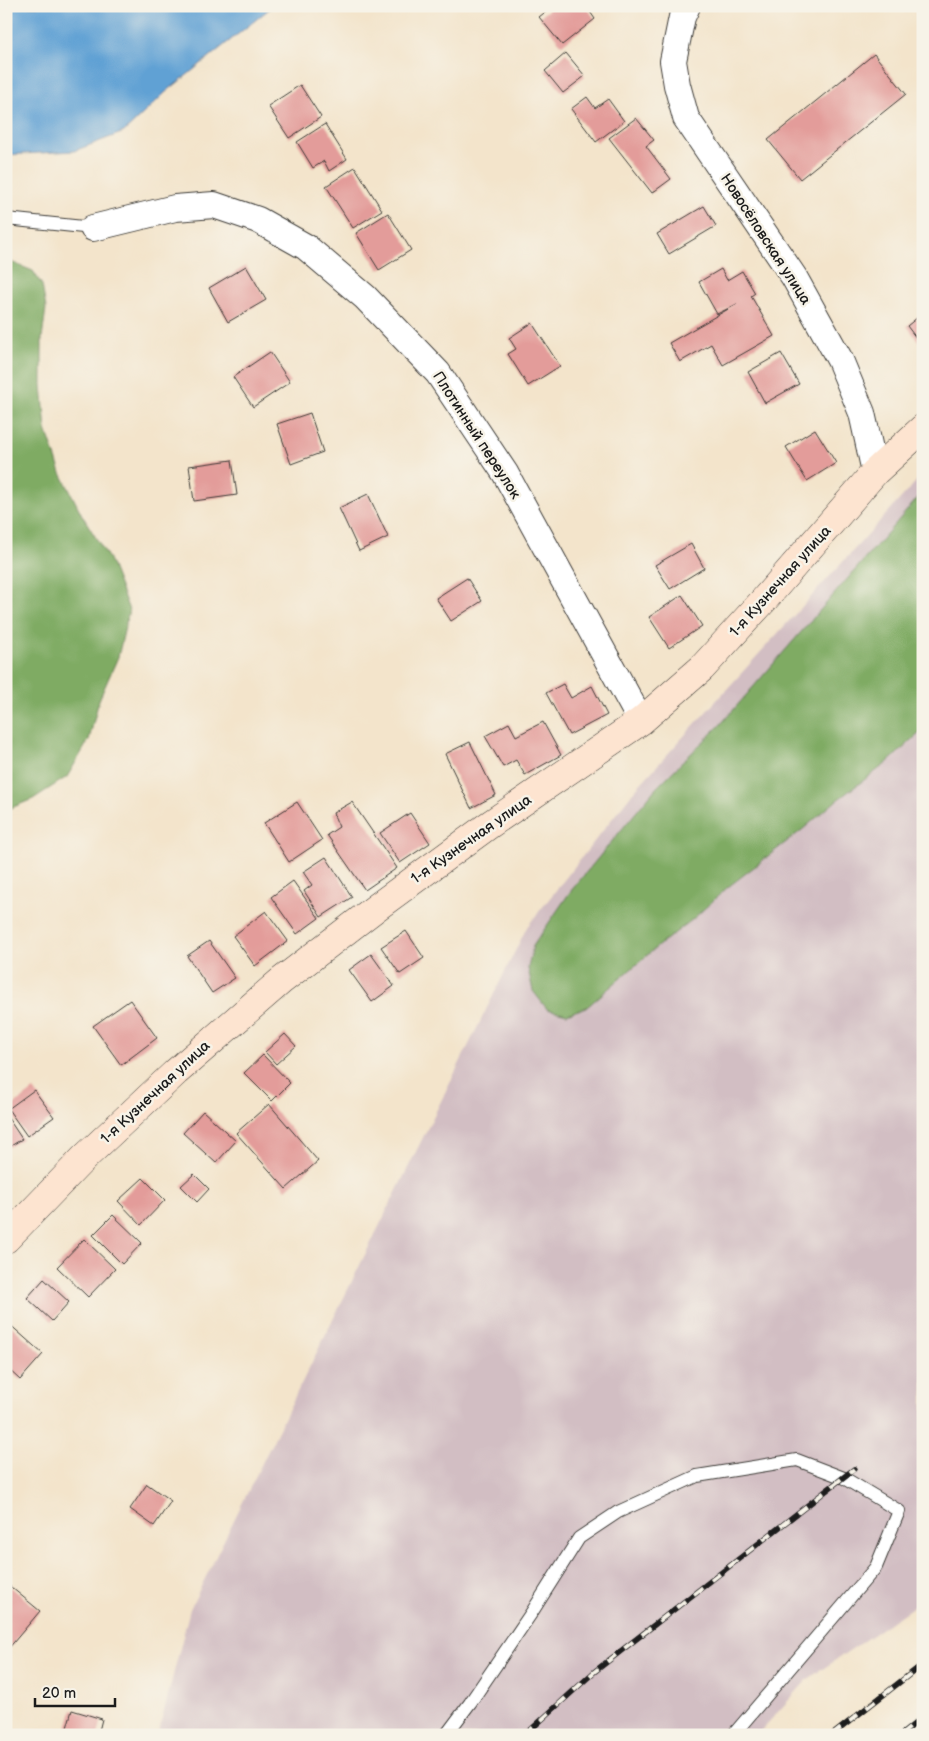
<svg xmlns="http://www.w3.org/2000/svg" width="929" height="1741" font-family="'Balsamiq Sans',sans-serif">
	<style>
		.industrial { fill: #d2bec3 }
		.forest { fill: #7fab63; stroke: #4e6440 }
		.water { fill: #61a1d4; stroke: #3e5e78 }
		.building { fill: #e39c9a }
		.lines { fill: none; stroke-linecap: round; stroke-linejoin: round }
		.lane-casing { stroke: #3c3a36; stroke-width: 14 }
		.street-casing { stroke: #3c3a36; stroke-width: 28 }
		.secondary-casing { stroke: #3c3a36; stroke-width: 29 }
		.lane { stroke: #fff; stroke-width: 12 }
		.street { stroke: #fff; stroke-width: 26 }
		.secondary { stroke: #fde4d0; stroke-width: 28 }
		.rail-casing { stroke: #1c1c1c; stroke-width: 5.5 }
		.rail { stroke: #f7f3e8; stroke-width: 4; stroke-dasharray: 11; stroke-linecap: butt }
		.labels { text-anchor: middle; stroke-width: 5; stroke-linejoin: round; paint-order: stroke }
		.street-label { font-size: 15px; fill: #1c1c1c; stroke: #f7f3e8 }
	</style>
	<rect width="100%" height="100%" fill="#f7f3e8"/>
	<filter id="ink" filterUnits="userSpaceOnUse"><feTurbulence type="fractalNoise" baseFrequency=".02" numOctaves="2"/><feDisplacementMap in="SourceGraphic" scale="10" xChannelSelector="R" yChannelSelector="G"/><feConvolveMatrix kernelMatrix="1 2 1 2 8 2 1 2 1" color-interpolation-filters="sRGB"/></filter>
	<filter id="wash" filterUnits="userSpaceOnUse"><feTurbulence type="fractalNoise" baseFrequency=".0096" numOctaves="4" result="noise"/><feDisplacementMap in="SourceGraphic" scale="20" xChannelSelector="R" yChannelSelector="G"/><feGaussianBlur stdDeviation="1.12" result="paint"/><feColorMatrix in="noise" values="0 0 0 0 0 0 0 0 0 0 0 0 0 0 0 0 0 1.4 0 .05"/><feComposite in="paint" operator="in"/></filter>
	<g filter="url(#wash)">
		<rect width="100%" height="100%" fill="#f3e4cb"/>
		<path class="industrial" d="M923,474V1600L808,1679L757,1735H158L190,1609L527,927L634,791Z"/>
		<path class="forest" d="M6,260L33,271L42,285L46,308L42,339V385L46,429L61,473L82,515L109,559L129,610L118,657L99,700L89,740L67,777L33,799L6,810Z
			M923,492V730L887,763L837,800L802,830L728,887L693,919L658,946L587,1007L567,1014L547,1009L533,991L528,968L533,946L570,892L656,788L721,724Z"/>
		<path class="water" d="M6,6H273L166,92L124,132L74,151L6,155Z"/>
		<g id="blocks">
			<path class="building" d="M553,6H586L595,19L562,45L539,17Z
				M566,53L585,76L563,93L545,71Z
				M874,54L906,94L800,179L768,140Z
				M300,85L321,117L289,138L268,106Z
				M587,97L595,108L608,99L624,121L596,142L571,109Z
				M636,118L654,140L646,146L671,179L652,193L609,138Z
				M325,124L347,159L329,171L324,161L313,168L297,142Z
				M355,167L382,210L353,228L326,186Z
				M704,206L716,226L669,254L657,234Z
				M388,213L411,250L379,270L356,233Z
				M246,266L266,300L228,322L209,288Z
				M721,269L727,280L742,271L755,293L751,296L774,336L723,365L711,344L680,362L669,343L737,304L717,314L699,282Z
				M923,313V347L907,326Z
				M532,323L560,366L528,386L508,354L516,349L509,338Z
				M270,352L290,382L253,407L233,377Z
				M781,353L799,384L765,403L748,372Z
				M310,413L323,452L291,464L277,424Z
				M815,429L836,463L807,481L786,447Z
				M232,460L237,495L194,501L189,466Z
				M368,494L388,537L359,551L339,508Z
				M691,544L704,568L670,589L655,565Z
				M467,578L482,601L451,621L436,598Z
				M682,595L702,626L669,648L649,617Z
				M563,684L571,698L592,686L607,715L569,735L546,693Z
				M543,722L561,755L525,775L516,760L503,767L485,736L509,723L516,736Z
				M470,742L496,795L471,808L445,754Z
				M297,802L322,840L289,862L264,823Z
				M352,802L397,868L365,890L327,835L339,827L333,813Z
				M410,813L430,843L400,863L380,833Z
				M326,857L352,897L321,917L304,891L312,885L303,872Z
				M293,881L319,918L297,934L271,897Z
				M266,911L288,941L255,966L233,936Z
				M406,931L424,958L400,974L381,947Z
				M209,941L235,978L212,993L187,956Z
				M371,954L394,986L372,1002L349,970Z
				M130,1000L157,1038L121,1065L93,1026Z
				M285,1034L296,1046L276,1064L265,1052Z
				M263,1055L290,1083L272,1101L244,1073Z
				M34,1090L54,1117L27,1136L8,1109Z
				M269,1104L318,1161L286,1189L236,1133Z
				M203,1111L236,1141L216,1163L183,1133Z
				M6,1115L22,1139L6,1149Z
				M194,1174L209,1189L197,1202L181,1186Z
				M143,1178L165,1200L141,1225L118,1201Z
				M113,1215L142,1243L122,1264L93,1235Z
				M84,1239L115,1269L88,1297L57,1267Z
				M44,1279L69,1302L52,1321L27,1298Z
				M7,1322L43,1354L20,1380L6,1367Z
				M147,1484L171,1501L154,1526L130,1509Z
				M6,1583L40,1611L8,1649L6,1648Z
				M72,1710L102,1719L98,1735H65Z"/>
		</g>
	</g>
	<g filter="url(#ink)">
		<use href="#blocks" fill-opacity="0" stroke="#3c3a36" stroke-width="1"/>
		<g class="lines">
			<g class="lane-casing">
				<path id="lane" d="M6,219L93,228
					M446,1735L470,1703L532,1612L579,1538L618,1512L697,1476L797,1460L844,1478L899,1511L876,1567L733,1735"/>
			</g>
			<g class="street-casing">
				<path id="street" d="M687,6L682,17L673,61L677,85L686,118L794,277L840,360L862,413L875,472
					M93,228L175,208L214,205L258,220L306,247L365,297L438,373L505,473L641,721"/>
			</g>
			<g class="secondary-casing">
				<path id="secondary" d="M6,1239L84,1158L176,1072L281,981L377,907L489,825L641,721L702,668L763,601L875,472L923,428"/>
			</g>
			<use href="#lane" class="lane"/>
			<use href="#street" class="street"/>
			<use href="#secondary" class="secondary"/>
			<g class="rail-casing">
				<path id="rail" d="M525,1735L594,1672L854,1469
					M832,1735L923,1664
					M901,1735L923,1717"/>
			</g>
			<use href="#rail" class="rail"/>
		</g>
	</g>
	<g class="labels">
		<g class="street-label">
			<text transform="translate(766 239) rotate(57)" y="5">Новосёловская улица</text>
			<text transform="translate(477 435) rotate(57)" y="5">Плотинный переулок</text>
			<text transform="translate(780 581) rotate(-48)" y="5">1-я Кузнечная улица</text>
			<text transform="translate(471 839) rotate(-35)" y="5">1-я Кузнечная улица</text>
			<text transform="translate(155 1092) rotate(-43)" y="5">1-я Кузнечная улица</text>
		</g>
	</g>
	<rect width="929" height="1741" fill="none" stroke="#f7f3e8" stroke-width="25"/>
	<path d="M35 1698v8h80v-8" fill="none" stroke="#1c1c1c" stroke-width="2.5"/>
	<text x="42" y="1698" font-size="15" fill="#1c1c1c" stroke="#f7f3e8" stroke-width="4" paint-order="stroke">20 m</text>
</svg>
